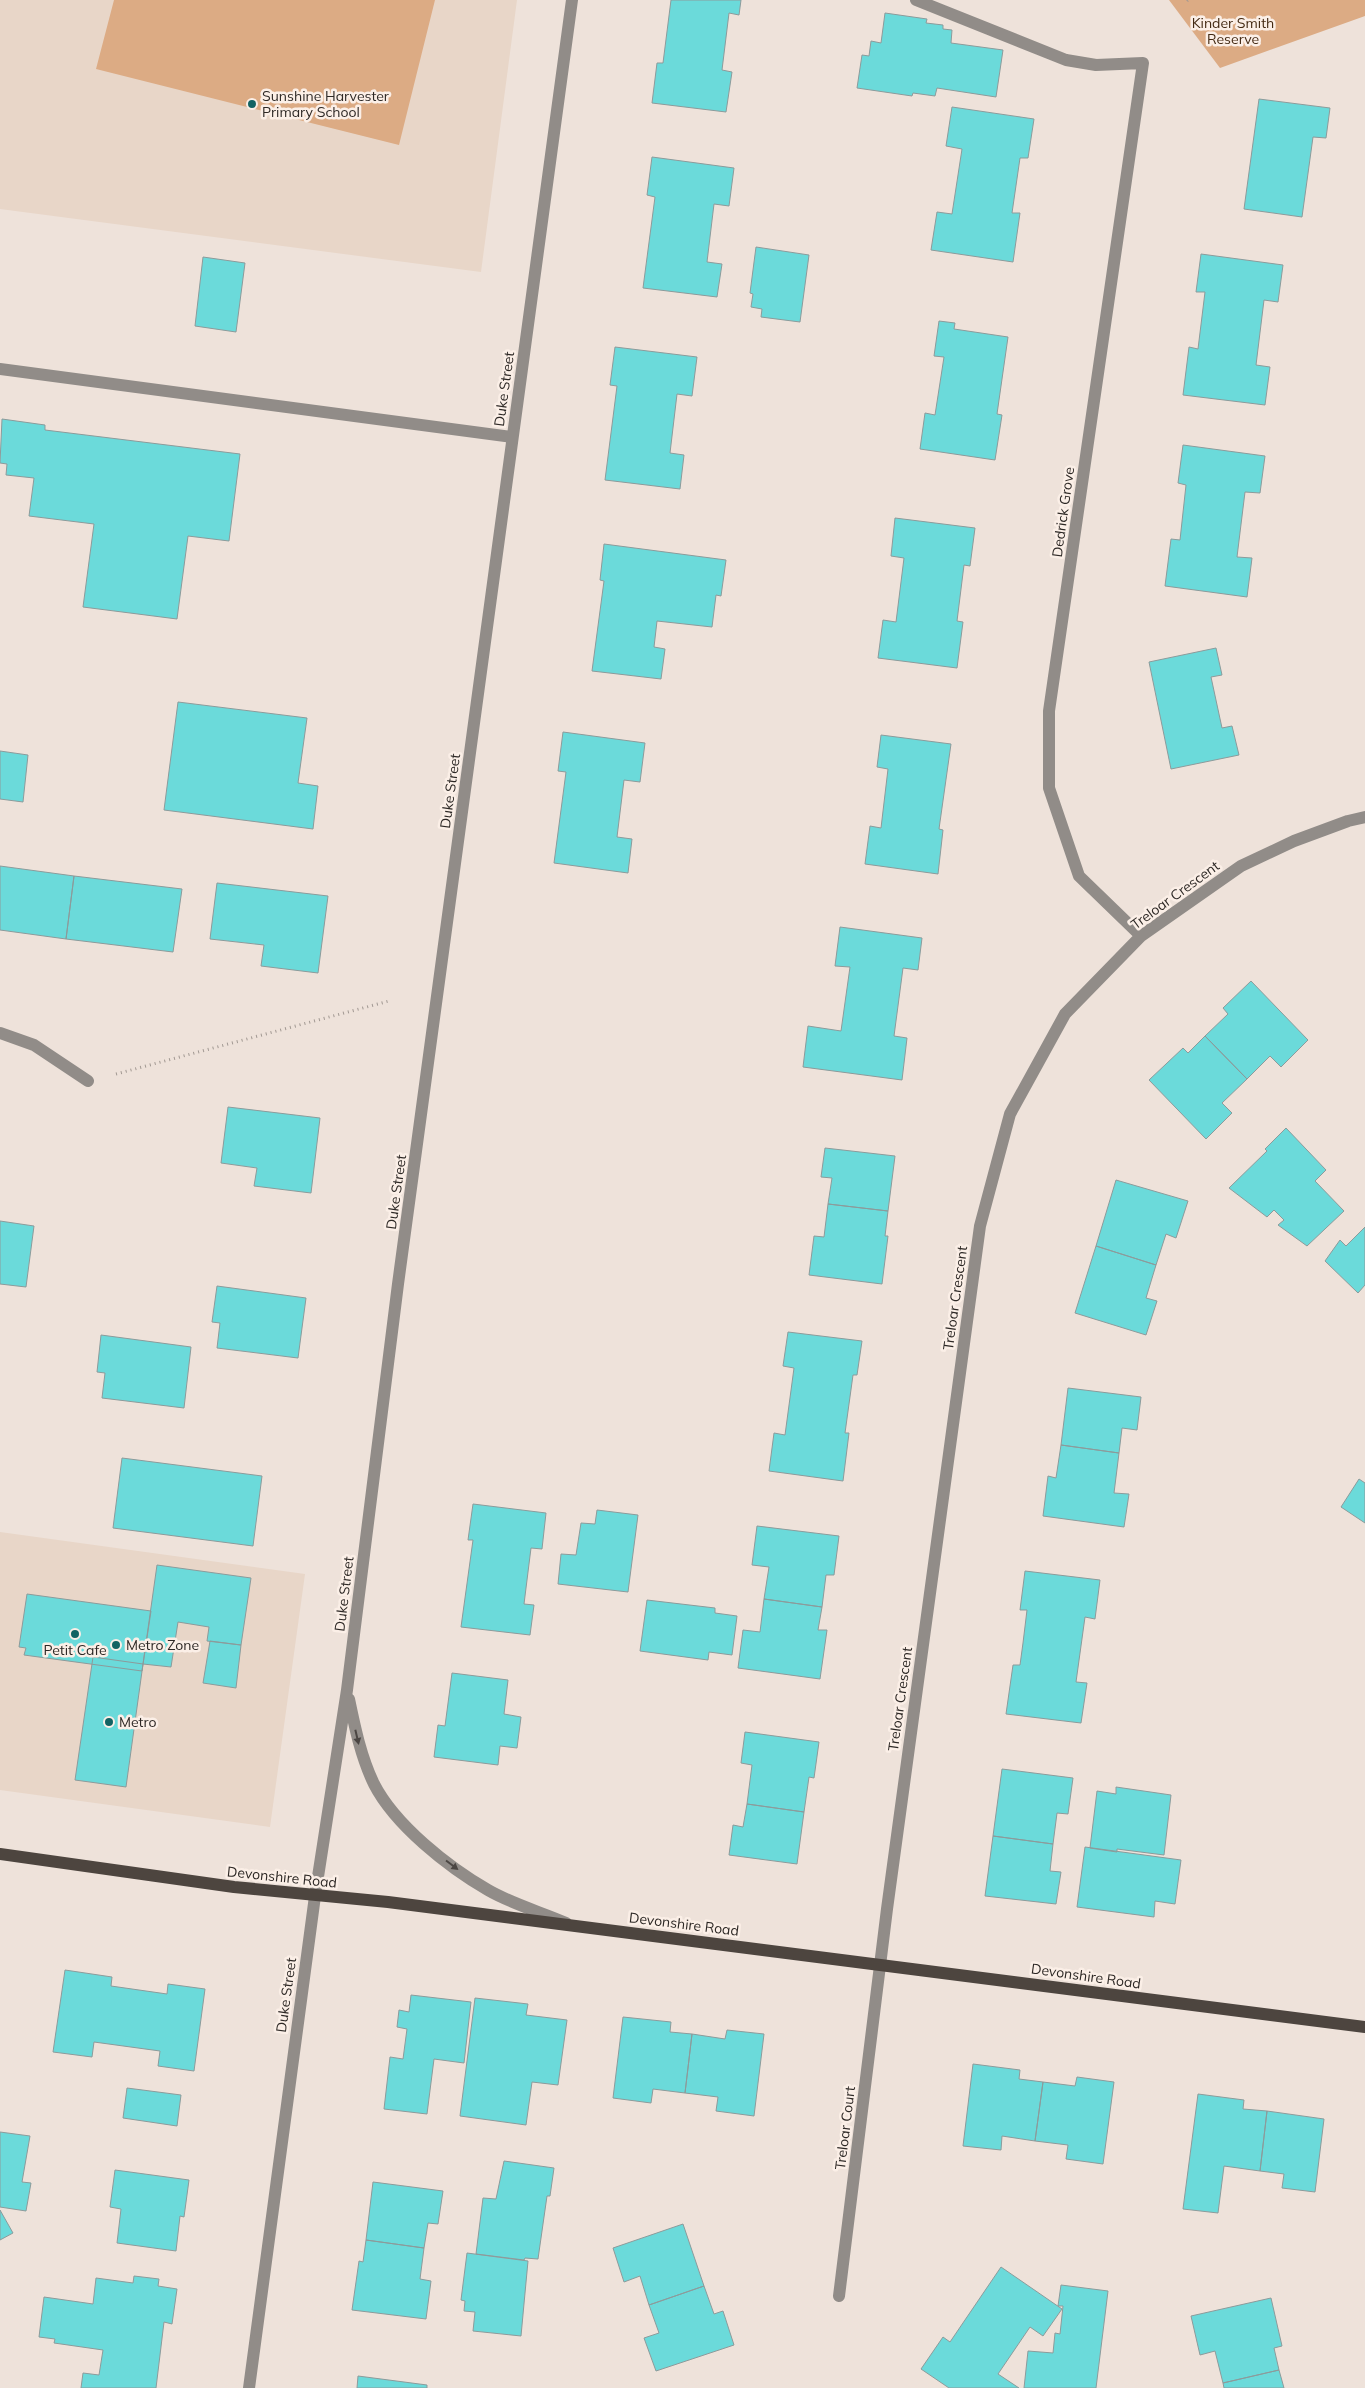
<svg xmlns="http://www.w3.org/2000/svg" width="1365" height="2388" font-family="Mulish,sans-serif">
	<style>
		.built { fill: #e8d6c8 }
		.green { fill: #dcab84 }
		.building { fill: #6bdada; stroke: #8c9b9b }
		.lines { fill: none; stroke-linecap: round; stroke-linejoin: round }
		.path { stroke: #a19892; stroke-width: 3; stroke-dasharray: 1 4; stroke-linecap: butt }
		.minor { stroke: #918c88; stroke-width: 12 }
		.major { stroke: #4d453f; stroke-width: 12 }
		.oneway { fill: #4b4643 }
		.poi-dot { fill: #136363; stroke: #fbefe7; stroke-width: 2 }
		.labels { text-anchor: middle; stroke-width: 5; stroke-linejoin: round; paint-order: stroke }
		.park-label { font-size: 14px; fill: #432912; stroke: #fbefe7 }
		.poi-label { font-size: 14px; fill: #2d2825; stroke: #fbefe7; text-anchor: start }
		.street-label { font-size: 14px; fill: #2d2825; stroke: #fbefe7 }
	</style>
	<rect width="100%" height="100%" fill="#eee2da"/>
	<path class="built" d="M0,0H517L481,272L0,209Z
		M0,1532L305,1574L270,1827L0,1790Z"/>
	<path class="green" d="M114,0H435L399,145L96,69Z
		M1169,0H1365V16L1220,68Z"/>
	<path class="building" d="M671,0H741L739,15L729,13L722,70L732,72L726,112L652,103L657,63H663Z
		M885,13L927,19L926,23L943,25V29L952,30L951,43L1003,50L996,97L937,88L935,96L913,93L912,96L857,88L862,55L869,56L871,41L881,43Z
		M1259,99L1330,108L1326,138L1313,137L1302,217L1244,209Z
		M952,107L1034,119L1028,158H1020L1012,213H1020L1013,262L931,250L937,212L952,214L962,149L946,146Z
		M652,157L734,168L729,206L714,204L707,262L722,264L717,297L643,288L655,197L647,195Z
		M756,247L809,255L800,322L761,317L762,309L751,307L753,294L750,293Z
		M1201,254L1283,265L1278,302L1264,300L1256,365L1270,367L1265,405L1183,395L1189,347L1198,349L1205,292H1196Z
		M203,257L245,263L236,332L195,326Z
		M939,321L955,323L954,329L1008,337L997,414L1002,415L995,460L920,449L925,413L935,415L944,357L934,356Z
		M615,347L697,357L692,396L677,394L670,453L684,455L680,489L605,480L617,386L610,385Z
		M2,419L45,425V430L240,454L229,541L188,536L177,619L83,607L94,524L29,516L34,478L6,475L7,464L0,463Z
		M1183,445L1265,456L1260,493L1245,492L1237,557L1252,558L1247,597L1165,586L1171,539L1180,540L1186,485L1178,483Z
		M895,518L975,528L970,566L964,565L957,621L963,622L957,668L878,658L883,620L896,622L904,558L891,556Z
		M604,544L726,560L721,596L716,595L712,627L657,621L654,647L665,649L661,679L592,671L604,581L600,580Z
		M1216,648L1222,675L1211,677L1222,728L1232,726L1239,755L1171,769L1149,662Z
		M178,702L307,718L298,783L318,786L313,829L164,810Z
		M563,732L645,743L640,782L624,780L617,837L632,839L628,873L554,863L566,772L558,771Z
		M881,735L951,744L939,829L943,830L938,874L865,864L870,826L881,828L888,769L877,767Z
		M0,751L28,755L23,802L0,799Z
		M0,866L74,876L66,939L0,930Z
		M74,876L182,889L173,952L66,939Z
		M217,883L328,896L318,973L261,966L264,945L210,939Z
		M840,927L922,938L918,970L903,968L894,1036L907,1038L902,1080L803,1067L808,1026L841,1031L850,967L835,966Z
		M1251,981L1308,1040L1281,1067L1270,1056L1247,1079L1205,1036L1228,1014L1223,1008Z
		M1205,1036L1247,1079L1222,1103L1232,1113L1206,1139L1149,1080L1183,1048L1188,1053Z
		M228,1107L320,1118L311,1193L254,1186L257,1168L221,1163Z
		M1286,1128L1326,1170L1315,1181L1344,1211L1307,1246L1278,1225L1284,1220L1274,1210L1267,1217L1229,1188L1267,1151L1265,1149Z
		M825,1148L895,1156L888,1211L828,1204L832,1178L821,1177Z
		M1116,1180L1188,1201L1176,1238L1166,1234L1156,1265L1096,1246Z
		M828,1204L888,1211L885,1236H888L882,1284L809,1275L814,1236L824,1237Z
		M0,1221L34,1226L26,1287L0,1284Z
		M1365,1227V1285L1358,1293L1325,1261L1340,1240L1346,1246Z
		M1096,1246L1156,1265L1146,1298L1157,1301L1146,1335L1075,1313Z
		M217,1286L306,1298L298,1358L217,1348L220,1323L212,1322Z
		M788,1332L862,1341L857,1375H853L845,1433H849L843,1481L769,1471L774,1433L785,1435L794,1368L783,1366Z
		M101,1335L191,1347L184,1408L102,1398L105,1373L97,1372Z
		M1068,1388L1141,1397L1137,1430L1122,1428L1119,1453L1061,1445Z
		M1061,1445L1119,1453L1114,1493L1129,1494L1124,1527L1043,1516L1048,1476L1056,1478Z
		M122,1458L262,1476L253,1546L113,1528Z
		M1359,1479L1365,1483V1523L1341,1507Z
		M473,1504L546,1513L542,1549L531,1548L524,1604L534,1605L530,1635L461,1627L473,1540H468Z
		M597,1510L638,1515L628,1592L558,1584L561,1554L576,1555L581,1523L595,1524Z
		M757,1526L839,1536L834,1575H826L822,1607L764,1599L769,1567L752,1565Z
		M157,1565L251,1578L241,1645L207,1641L209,1627L178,1622L171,1667L143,1664Z
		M1025,1571L1100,1580L1095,1619L1085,1617L1076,1682L1087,1683L1081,1723L1006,1714L1013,1665H1020L1023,1643L1027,1610H1020Z
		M27,1594L151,1611L142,1671L24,1655L26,1648L19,1647Z
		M764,1599L822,1607L818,1630H827L820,1679L738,1668L743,1630L760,1632Z
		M647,1600L715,1608V1613L737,1616L732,1655L709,1652L708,1660L640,1651Z
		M210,1641L241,1645L236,1688L203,1683Z
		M93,1657L143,1664L126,1787L75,1780Z
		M452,1673L508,1680L504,1714L521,1717L517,1748L500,1746L498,1765L434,1757L438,1725L445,1726Z
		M745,1732L819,1742L814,1778L809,1777L804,1812L747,1804L752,1765L741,1763Z
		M1002,1769L1073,1778L1068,1814L1057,1813L1053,1844L993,1836Z
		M1116,1787L1171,1795L1164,1855L1117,1849V1852L1090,1848L1097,1791L1116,1794Z
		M747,1804L804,1812L797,1864L729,1855L733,1825L743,1827Z
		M993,1836L1053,1844L1050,1871L1061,1872L1056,1904L985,1896Z
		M1085,1847L1181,1860L1175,1904L1155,1901L1154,1917L1077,1907Z
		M65,1970L112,1977L111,1986L167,1994L168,1984L205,1989L194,2071L158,2066L160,2051L94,2042L92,2057L53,2052Z
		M411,1995L471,2002L464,2063L434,2059L427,2114L384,2109L390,2057L403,2059L407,2029L397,2027L399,2010L409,2012Z
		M475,1998L528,2004L526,2015L567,2020L558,2085L532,2082L526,2125L460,2116Z
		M623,2017L671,2022L670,2032L692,2034L685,2093L653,2089L651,2103L613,2098Z
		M727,2030L764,2034L754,2116L716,2111L718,2097L685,2093L692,2034L725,2039Z
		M973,2064L1020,2070L1019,2079L1043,2082L1035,2141L1002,2136L1001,2150L963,2146Z
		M1077,2077L1114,2082L1103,2164L1066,2159L1068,2145L1035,2141L1043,2082L1075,2086Z
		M127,2088L181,2095L177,2126L123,2118Z
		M1198,2094L1244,2100L1243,2109L1267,2111L1260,2171L1224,2166L1218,2213L1183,2209Z
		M1267,2111L1324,2119L1315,2192L1282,2188L1284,2174L1260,2171Z
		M0,2132L30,2136L22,2182L31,2183L26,2211L0,2207Z
		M504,2161L554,2168L550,2196H547L538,2259L525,2258L524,2260L476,2254L483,2198L496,2199Z
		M115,2170L189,2180L184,2217L180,2216L176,2251L117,2243L121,2209L110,2207Z
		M373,2182L443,2191L438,2224L428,2223L424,2248L366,2240Z
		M0,2210L13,2233L0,2240Z
		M683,2224L704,2286L649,2305L640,2276L624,2282L613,2248Z
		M366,2240L424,2248L420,2279L431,2281L426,2319L352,2310L359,2261L363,2262Z
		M467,2253L528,2261L521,2336L473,2331L475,2312L464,2311L465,2301L461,2300Z
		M1001,2267L1062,2309L1043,2336L1030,2327L998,2374L1019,2388H949L921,2369L943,2337L950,2342Z
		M134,2276L159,2279L158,2286L177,2289L172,2324L164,2322L156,2388H81L83,2373L99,2375L103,2350L54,2343L55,2339L39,2337L44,2297L93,2304L96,2278L133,2283Z
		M1061,2285L1108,2291L1096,2388H1024L1028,2351L1053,2353L1055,2333L1060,2334L1063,2306H1058Z
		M704,2286L714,2314L723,2311L734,2345L656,2371L644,2338L659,2333L649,2305Z
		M1271,2298L1282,2346L1274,2348L1279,2370L1223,2383L1215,2351L1200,2355L1191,2316Z
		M1279,2370L1284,2388H1224L1223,2383Z
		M358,2376L427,2385V2388H357Z"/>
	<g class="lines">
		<path class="path" d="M1187,1L1188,0
			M116,1074L389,1001"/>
		<path class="minor" d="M916,0L1066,60L1096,65L1143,63L1049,711V788L1079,876L1141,936
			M0,369L512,437
			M0,1033L34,1045L88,1081
			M349,1699C355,1728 361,1757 374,1784C395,1825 448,1867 488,1890C512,1904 541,1912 566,1923
			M839,2296L887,1909L980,1226L1010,1114L1065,1014L1141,936L1241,866L1294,841L1348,821L1365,817
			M249,2388L315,1896L347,1690L398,1284L572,0"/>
		<path class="major" d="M0,1854L234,1887L388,1902L1365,2027"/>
	</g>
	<defs><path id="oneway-solid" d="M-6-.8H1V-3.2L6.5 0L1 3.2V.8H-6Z" transform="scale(1.25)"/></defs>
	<g class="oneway">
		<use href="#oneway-solid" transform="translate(357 1737) rotate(77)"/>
		<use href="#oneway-solid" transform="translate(452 1865) rotate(37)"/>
	</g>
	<g class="poi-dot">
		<circle cx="252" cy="104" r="5"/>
		<circle cx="75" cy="1634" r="5"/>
		<circle cx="116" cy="1645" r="5"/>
		<circle cx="109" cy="1722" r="5"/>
	</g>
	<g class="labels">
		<g class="park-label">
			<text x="1233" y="28">Kinder Smith<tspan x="1233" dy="16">Reserve</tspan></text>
		</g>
		<g class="poi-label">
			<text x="262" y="101">Sunshine Harvester<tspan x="262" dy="16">Primary School</tspan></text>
			<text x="126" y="1650">Metro Zone</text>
			<text x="75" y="1655" text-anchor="middle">Petit Cafe</text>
			<text x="119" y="1727">Metro</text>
		</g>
		<g class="street-label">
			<text transform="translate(504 389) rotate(-82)" y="5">Duke Street</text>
			<text transform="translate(1063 512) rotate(-82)" y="5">Dedrick Grove</text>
			<text transform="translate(450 791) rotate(-82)" y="5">Duke Street</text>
			<text transform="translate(1175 895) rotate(-36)" y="5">Treloar Crescent</text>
			<text transform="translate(396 1192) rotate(-82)" y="5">Duke Street</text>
			<text transform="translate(955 1298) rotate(-82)" y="5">Treloar Crescent</text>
			<text transform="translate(344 1594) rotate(-83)" y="5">Duke Street</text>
			<text transform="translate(900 1699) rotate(-82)" y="5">Treloar Crescent</text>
			<text transform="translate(282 1877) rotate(6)" y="5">Devonshire Road</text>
			<text transform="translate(684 1924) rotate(7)" y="5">Devonshire Road</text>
			<text transform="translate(1086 1976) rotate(8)" y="5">Devonshire Road</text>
			<text transform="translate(286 1995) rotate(-82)" y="5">Duke Street</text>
			<text transform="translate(845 2128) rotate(-83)" y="5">Treloar Court</text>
		</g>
	</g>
</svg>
